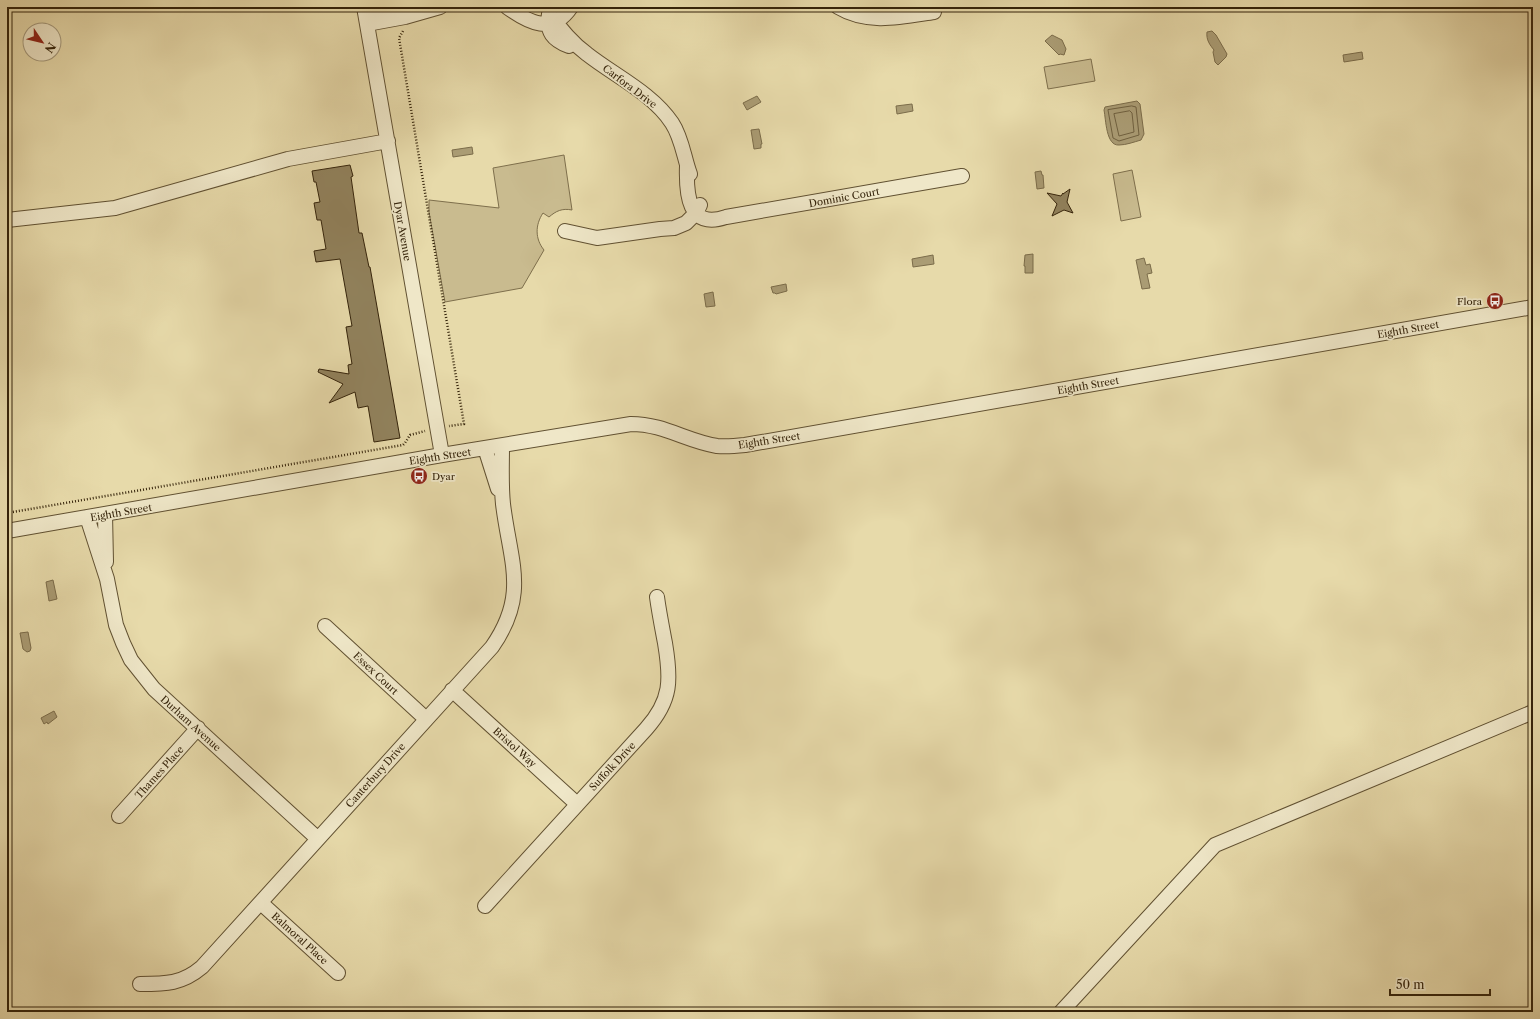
<svg xmlns="http://www.w3.org/2000/svg" width="1540" height="1019" font-family="'Libre Caslon Text',serif">
	<style>
		.green { fill: #c9bb8f; stroke: #7e6f4c }
		.water { fill: #aa9c74; stroke: #7b6c4a }
		.lines { fill: none; stroke-linecap: round; stroke-linejoin: round }
		.shore { stroke: #6f603f; stroke-width: 1 }
		.building { fill: #91825d; stroke: #34230a }
		.minor-casing { stroke: #615132; stroke-width: 16 }
		.path { stroke: #34230a; stroke-width: 2.5; stroke-dasharray: 1 2; stroke-linecap: butt }
		.minor { stroke: #efe7c8; stroke-width: 14 }
		.labels { text-anchor: middle; stroke-width: 3.5; stroke-linejoin: round; paint-order: stroke }
		.street-label { font-size: 10px; fill: #34230a; stroke: #efe7c8 }
		.poi-label { font-size: 10px; fill: #34230a; stroke: #efe7c8; text-anchor: end }
	</style>
	<rect width="100%" height="100%" fill="#e7daaa"/>
	<filter id="stains"><feTurbulence type="fractalNoise" baseFrequency=".005" numOctaves="4"/><feColorMatrix values="0 0 0 0 .2 0 0 0 0 .09 0 0 0 0 .02 0 0 0 .5 -.17"/></filter>
	<radialGradient id="worn" r=".72"><stop offset=".6" stop-color="#630" stop-opacity="0"/><stop offset="1" stop-color="#630" stop-opacity=".3"/></radialGradient>
	<path class="green" d="M1091,59L1095,81L1048,89L1044,67Z
		M564,155L572,210C562,208 556,211 549,217L543,213C535,225 535,239 544,250L522,288L445,302L429,212V200L499,208L493,168Z
		M1132,170L1141,217L1121,221L1113,174Z"/>
	<path class="water" d="M1212,31L1216,35L1227,54L1226,57L1218,65L1215,62L1213,52L1214,50C1210,45 1206,40 1207,32Z
		M1052,35L1062,40L1066,49L1064,55L1060,54L1059,55L1045,41Z
		M1362,52L1363,59L1344,62L1343,55Z
		M757,96L761,102L747,110L743,103Z
		M1137,101L1140,104L1144,134L1141,140C1134,142 1126,145 1119,145C1106,146 1106,120 1104,110L1105,107Z
		M912,104L913,111L897,114L896,106Z
		M759,129L762,144H761V148L754,149L751,130Z
		M472,147L473,154L453,157L452,150Z
		M1041,171L1042,175H1043L1044,188L1037,189L1035,172Z
		M1033,254V273H1025V266H1024L1025,255Z
		M933,255L934,264L913,267L912,259Z
		M1144,258L1146,265L1150,264L1152,273L1147,274L1150,288L1142,289L1136,260Z
		M786,284L787,291L776,294L775,293H773L771,287Z
		M713,292L715,306L706,307L704,294Z
		M53,580L57,599L49,601L46,582Z
		M28,632L31,648L30,651L27,652L23,649L20,633Z
		M54,711L57,717L48,724L47,722L44,724L41,718Z"/>
	<g class="lines">
		<path class="shore" d="M1132,106L1136,107L1139,135L1119,141L1113,138L1108,110Z
			M1130,111L1132,113L1134,132L1119,136L1114,114Z"/>
	</g>
	<path class="building" d="M350,165L353,176L351,177L359,233H362L369,267H370L400,438L374,442L368,406L358,408L355,392L329,403L343,384L318,372L319,369L349,374L348,365L352,364L346,327L352,326L340,259L316,262L314,251L326,249L321,220H317L314,203L320,202L316,182H314L312,171Z
		M1070,189L1067,202L1073,213L1064,210L1052,216L1057,204L1047,193L1061,196L1063,193V194Z"/>
	<g class="lines">
		<g class="minor-casing">
			<path id="minor" d="M364,7L442,455
				M507,7C529,23 552,35 571,7
				M838,7C868,25 901,17 934,12
				M365,13L401,7
				M549,14C561,29 572,43 587,54C615,76 652,93 672,123C682,138 684,158 690,174
				M549,14C546,32 553,40 569,46
				M367,24L405,17L440,7
				M687,166C686,194 688,230 726,217L962,176
				M7,220L115,208L288,159L388,141
				M565,231L597,238L660,229L674,228L686,223L696,213L700,205
				M485,448L498,489
				M105,514L106,562
				M87,517L107,579L116,625L123,643L131,660L154,689L318,839
				M7,531L442,455L631,424C664,424 686,441 717,446C726,447 736,446 745,445L1533,307
				M325,626L426,719
				M452,690L577,804
				M119,816L198,728
				M261,903L338,973
				M485,906L646,729C672,700 671,679 665,643C662,627 659,612 657,597
				M140,984C166,984 182,984 202,967L492,647C529,594 510,562 503,504C501,485 502,465 502,446
				M1061,1012L1215,845L1533,712"/>
		</g>
		<path class="path" d="M403,31L399,38L464,424L449,426
			M7,513L403,445L405,443L410,435L425,431"/>
		<use href="#minor" class="minor"/>
	</g>
	<defs>
		<g id="bus-disc" transform="scale(0.9)"><circle r="9.5" fill="#8f2418" stroke="#efe7c8"/><path d="M-5-6H5V4H4V6H2V4H-2V6H-4V4H-5ZM-3.5-4V0h7V-4ZM-3.5 1.2v1.5H-2V1.2ZM2 1.2v1.5H3.5V1.2Z" fill="#fff"/></g>
	</defs>
	<g fill-rule="evenodd">
		<use href="#bus-disc" x="1495" y="301"/>
		<use href="#bus-disc" x="419" y="476"/>
	</g>
	<g class="labels">
		<g class="street-label">
			<text transform="translate(630 86) rotate(37)" y="4">Carfora Drive</text>
			<text transform="translate(844 197) rotate(-10)" y="4">Dominic Court</text>
			<text transform="translate(403 231) rotate(80)" y="4">Dyar Avenue</text>
			<text transform="translate(1408 329) rotate(-10)" y="4">Eighth Street</text>
			<text transform="translate(1088 385) rotate(-10)" y="4">Eighth Street</text>
			<text transform="translate(769 440) rotate(-9)" y="4">Eighth Street</text>
			<text transform="translate(440 456) rotate(-9)" y="4">Eighth Street</text>
			<text transform="translate(121 512) rotate(-10)" y="4">Eighth Street</text>
			<text transform="translate(376 673) rotate(43)" y="4">Essex Court</text>
			<text transform="translate(191 723) rotate(42)" y="4">Durham Avenue</text>
			<text transform="translate(515 747) rotate(42)" y="4">Bristol Way</text>
			<text transform="translate(612 766) rotate(-47)" y="4">Suffolk Drive</text>
			<text transform="translate(159 772) rotate(-48)" y="4">Thames Place</text>
			<text transform="translate(375 775) rotate(-48)" y="4">Canterbury Drive</text>
			<text transform="translate(300 938) rotate(42)" y="4">Balmoral Place</text>
		</g>
		<g class="poi-label">
			<text x="1482" y="305">Flora</text>
			<text x="432" y="480" text-anchor="start">Dyar</text>
		</g>
	</g>
	<rect width="1540" height="1019" fill="none" stroke="#e7daaa" stroke-width="24"/>
	<rect x="8" y="8" width="1524" height="1003" fill="none" stroke="#34230a" stroke-width="2"/>
	<rect x="12" y="12" width="1516" height="995" fill="none" stroke="#34230a"/>
	<g transform="translate(42 42) rotate(125)"><circle r="19" fill="#efe7c8" stroke="#a4997c"/>
	<path d="M0-3L7 15L0 10L-7 15Z" fill="#8f2418"/>
	<text y="-6" font-size="11" font-weight="bold" text-anchor="middle" fill="#34230a">N</text>
	</g>
	<path d="M1390 989v6h100v-6" fill="none" stroke="#34230a" stroke-width="2"/>
	<text x="1396" y="989" font-size="12" fill="#34230a" stroke="#efe7c8" stroke-width="3" paint-order="stroke">50 m</text>
	<rect width="100%" height="100%" filter="url(#stains)"/>
	<rect width="100%" height="100%" fill="url(#worn)"/>
</svg>
